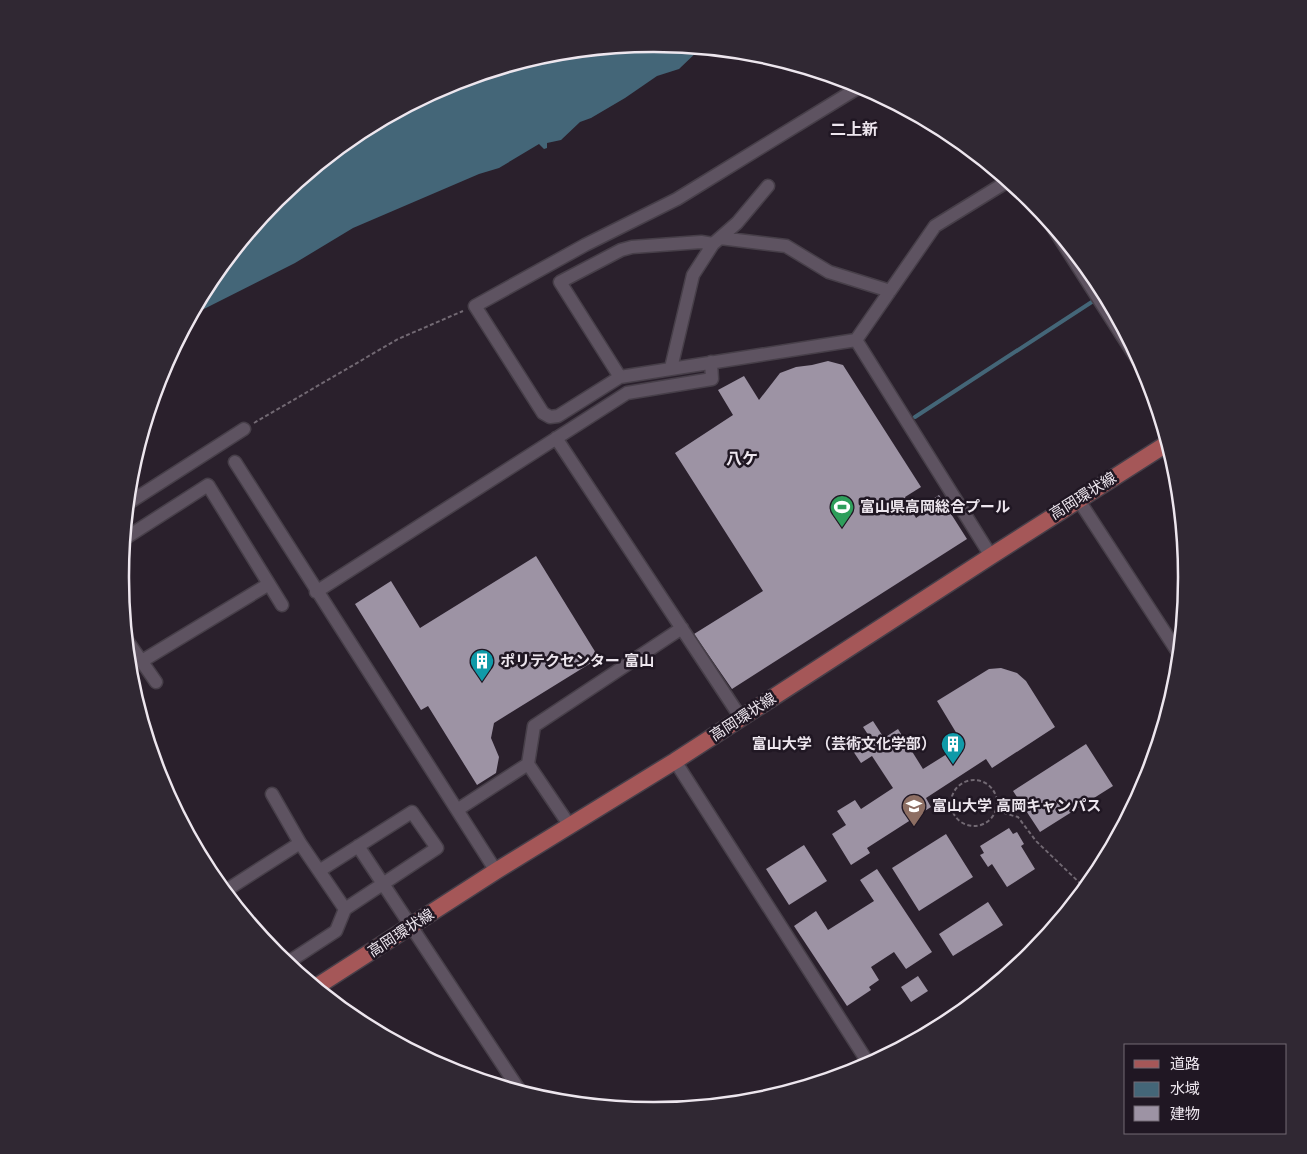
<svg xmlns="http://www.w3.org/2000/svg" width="1307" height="1154" font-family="'Work Sans','Noto Sans JP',sans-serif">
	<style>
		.water { fill: #446678 }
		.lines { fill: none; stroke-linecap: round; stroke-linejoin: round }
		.stream { stroke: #446678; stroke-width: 4 }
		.building { fill: #9d93a4 }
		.minor-casing { stroke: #473f49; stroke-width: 15 }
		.major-casing { stroke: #473f49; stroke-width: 19 }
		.path { stroke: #726973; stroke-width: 2; stroke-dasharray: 4 2.5; stroke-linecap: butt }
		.minor { stroke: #5e5361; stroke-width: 12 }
		.major { stroke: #a55758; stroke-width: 16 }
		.labels { text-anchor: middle; stroke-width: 5; stroke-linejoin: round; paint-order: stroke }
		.street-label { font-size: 15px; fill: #ede6ee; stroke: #201723 }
		.poi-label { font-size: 15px; font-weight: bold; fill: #ede6ee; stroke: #201723; text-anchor: start }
		.neighbourhood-label { font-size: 16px; font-weight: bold; fill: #ede6ee; stroke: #201723 }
		.rim { fill: none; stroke: #ede6ee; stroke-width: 2.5 }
	</style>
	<rect width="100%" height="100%" fill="#2a202c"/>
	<path class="water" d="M654,44L701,48L679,69L657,76L625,98L591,118L580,122L561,140L547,143V148L544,149L539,144L499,168L479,174L353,228L295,263L192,315L210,281L277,200L357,133L450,84L550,54Z"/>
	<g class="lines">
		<path class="stream" d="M915,417L1104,294"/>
	</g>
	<path class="building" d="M828,361L843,365L921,487L905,497L916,518L926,511L923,505L939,495L967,539L732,689L694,634L763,591L675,453L733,415L718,390L744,376L759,400L780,373L796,367L812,365Z
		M536,556L599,658L494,723L491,738L499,757L496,773L477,785L428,706L421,710L355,604L391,581L420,628Z
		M1001,668L1017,673L1026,681L1055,727L992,768L986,759L926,798L931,807L867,848L870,853L851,865L832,834L846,825L837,811L855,800L861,809L893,788L872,756L861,763L853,751L871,739L863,727L873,721L884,738L898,729L923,769L963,744L937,701L989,669Z
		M1086,744L1113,786L1040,832L1013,791Z
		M1009,828L1013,834L1017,832L1024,844L1021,846L1035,869L1007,887L992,864L988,867L980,855L984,853L980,846Z
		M946,834L973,877L919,911L892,868Z
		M804,845L827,881L789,905L766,869Z
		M877,869L932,952L906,969L894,952L871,967L879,980L869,987L871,990L847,1006L794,926L816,911L828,930L874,901L860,880Z
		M988,902L1003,925L953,956L939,934Z
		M918,976L928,991L911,1002L901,987Z"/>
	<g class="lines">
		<g class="minor-casing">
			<path id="minor" d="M861,86L677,199L585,245L475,306L543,413L550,417L558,416L620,377L856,340L935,226L1008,181
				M1050,223L1146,373
				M720,238L786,246L829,272L890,291
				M856,340L991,556
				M671,368L693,275L713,244L737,223L768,186
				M620,377L560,282L621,250L632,247L701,242L713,244
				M556,438L741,718
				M235,462L496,871
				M1078,499L1179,654
				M127,504L244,429
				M124,539L208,485L282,605
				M316,592L627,393L712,379L711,362
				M126,639L156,682
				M142,661L269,584
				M675,761L869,1064
				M528,764L570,826
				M272,794L300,843L345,909
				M457,810L528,764L534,726L682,628
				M358,846L520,1091
				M225,891L300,843
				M287,963L336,931L345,909L437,848L412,812L319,871"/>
		</g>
		<g class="major-casing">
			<path id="major" d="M316,987L496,871L675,761L991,556L1168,443"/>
		</g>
		<path class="path" d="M254,423L398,339L463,311
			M951 803a23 23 0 1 1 46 0a23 23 0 1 1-46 0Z
			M997,811L1018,817L1036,841L1085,888"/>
		<use href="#minor" class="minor"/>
		<use href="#major" class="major"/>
	</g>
	<defs>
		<g id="stadium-pin" transform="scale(1.25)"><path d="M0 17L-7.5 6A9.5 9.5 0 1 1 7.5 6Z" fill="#2e9e5b" stroke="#201723"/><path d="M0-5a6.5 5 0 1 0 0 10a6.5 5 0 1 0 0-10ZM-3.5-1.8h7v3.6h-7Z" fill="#fff"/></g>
		<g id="building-pin" transform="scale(1.25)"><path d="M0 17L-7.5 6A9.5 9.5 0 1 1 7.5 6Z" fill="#0f9aa8" stroke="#201723"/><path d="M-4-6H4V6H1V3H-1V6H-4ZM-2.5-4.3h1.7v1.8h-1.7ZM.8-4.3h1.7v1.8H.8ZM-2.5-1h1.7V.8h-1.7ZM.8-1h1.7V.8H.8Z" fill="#fff"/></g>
		<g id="university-pin" transform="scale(1.25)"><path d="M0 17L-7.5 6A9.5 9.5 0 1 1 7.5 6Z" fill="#8d6e63" stroke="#201723"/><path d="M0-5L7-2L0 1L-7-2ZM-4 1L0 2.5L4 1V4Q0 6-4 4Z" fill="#fff"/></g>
	</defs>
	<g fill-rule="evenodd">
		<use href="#stadium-pin" x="842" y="507"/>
		<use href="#building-pin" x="482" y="661"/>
		<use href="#building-pin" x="953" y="744"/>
		<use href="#university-pin" x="914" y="806"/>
	</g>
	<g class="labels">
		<g class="street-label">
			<text transform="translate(1083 496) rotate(-32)" y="5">高岡環状線</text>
			<text transform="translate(743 717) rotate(-33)" y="5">高岡環状線</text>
			<text transform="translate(401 933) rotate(-33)" y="5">高岡環状線</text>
		</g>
		<g class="poi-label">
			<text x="860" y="512">富山県高岡総合プール</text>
			<text x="500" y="666">ポリテクセンター 富山</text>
			<text x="936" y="749" text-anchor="end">富山大学 （芸術文化学部）</text>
			<text x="932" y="811">富山大学 高岡キャンパス</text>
		</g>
		<g class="neighbourhood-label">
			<text x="854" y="135">二上新</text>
			<text x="742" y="464">八ケ</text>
		</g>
	</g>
	<path d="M0 0H1307V1154H0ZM653 52H654A524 524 0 0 1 1178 576V578A524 524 0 0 1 654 1102H653A524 524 0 0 1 129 578V576A524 524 0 0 1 653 52Z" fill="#302833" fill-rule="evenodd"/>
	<path class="rim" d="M653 52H654A524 524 0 0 1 1178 576V578A524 524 0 0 1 654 1102H653A524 524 0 0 1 129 578V576A524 524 0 0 1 653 52Z"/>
	<rect x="1124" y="1044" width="162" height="90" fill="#201723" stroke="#726a74"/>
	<rect x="1134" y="1060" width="25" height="8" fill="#a55758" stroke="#726a74"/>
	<text x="1170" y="1069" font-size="15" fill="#ede6ee">道路</text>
	<rect x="1134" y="1082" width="25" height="15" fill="#446678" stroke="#726a74"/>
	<text x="1170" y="1094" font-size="15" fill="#ede6ee">水域</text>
	<rect x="1134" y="1106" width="25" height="15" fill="#9d93a4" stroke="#726a74"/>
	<text x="1170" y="1119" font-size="15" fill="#ede6ee">建物</text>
</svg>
